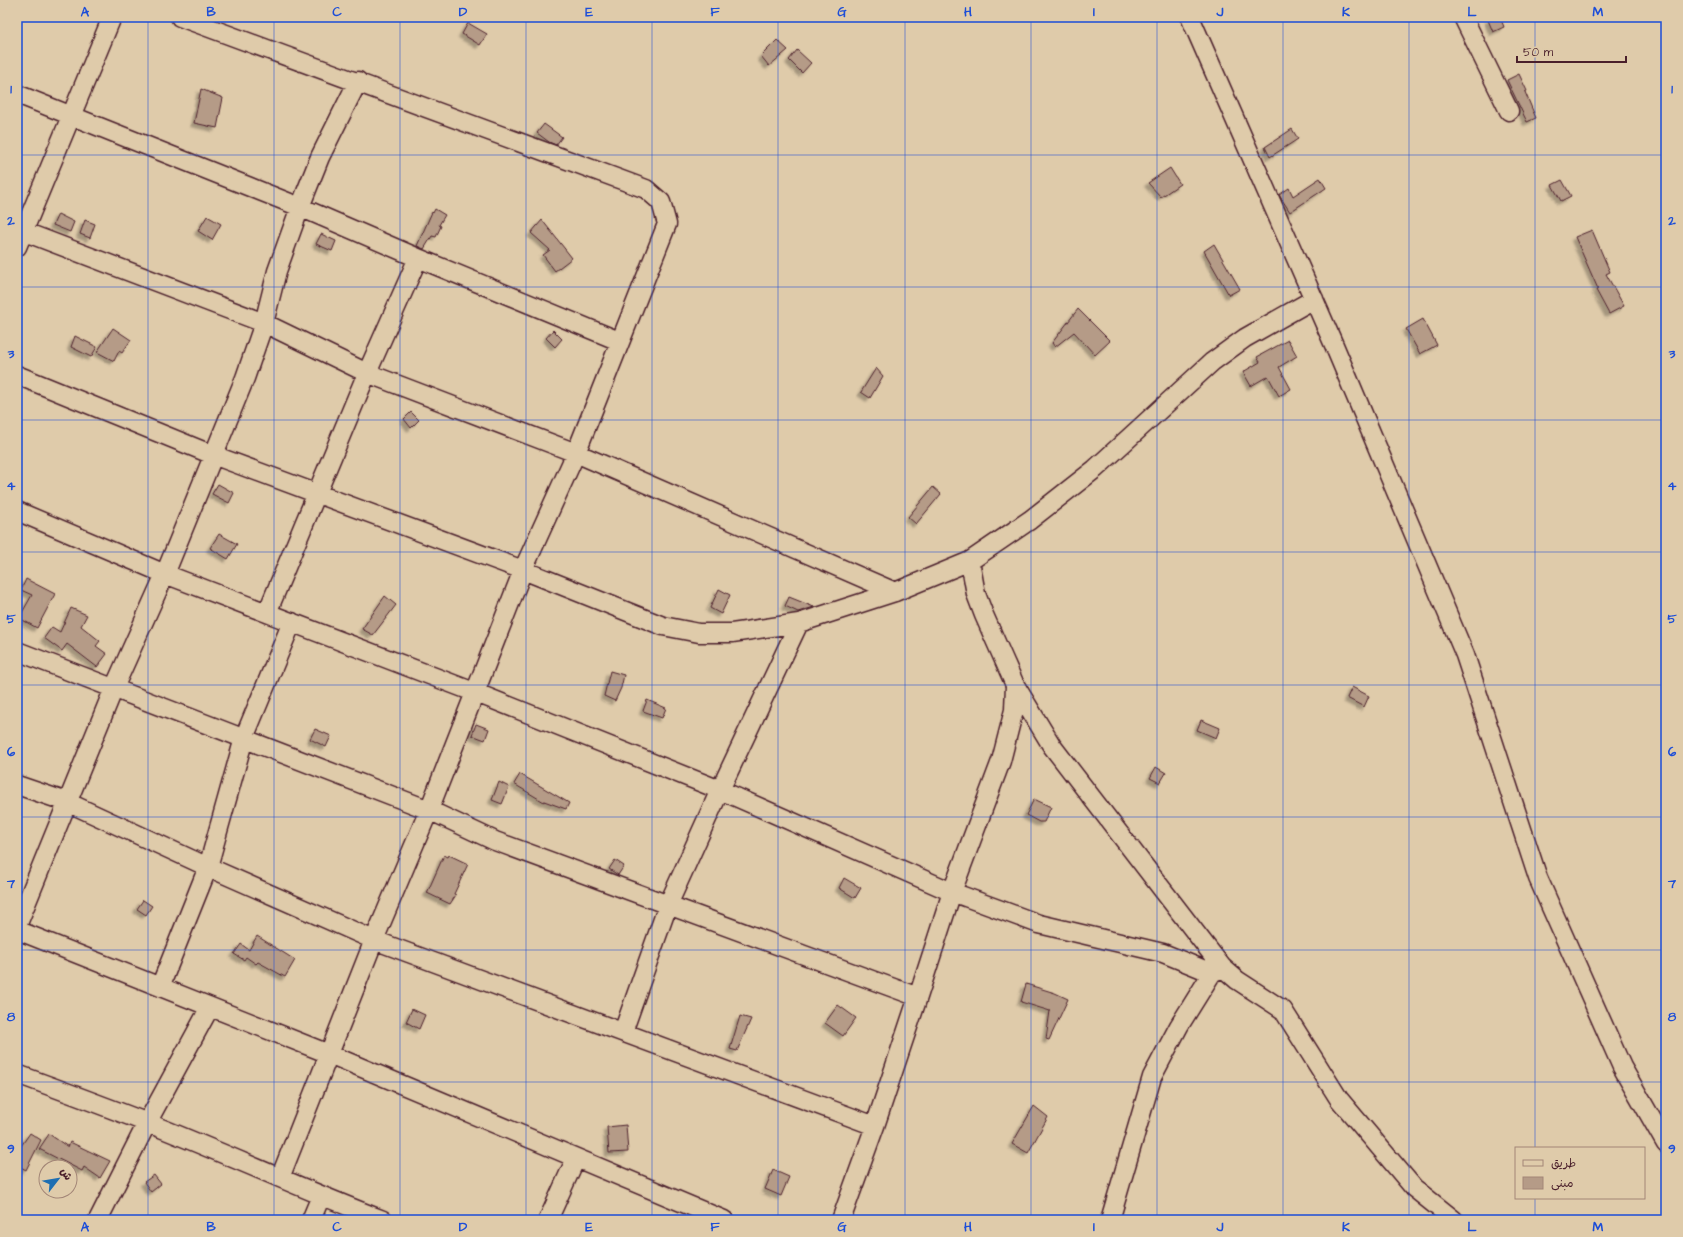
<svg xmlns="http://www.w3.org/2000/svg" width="1683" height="1237" font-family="'Architects Daughter','Playpen Sans Arabic',sans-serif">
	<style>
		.building { fill: #b59b87; stroke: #4a1f2b; filter: url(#shadow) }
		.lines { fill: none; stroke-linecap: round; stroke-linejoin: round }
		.minor-casing { stroke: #4a1f2b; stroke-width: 21 }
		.minor { stroke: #dfcbaa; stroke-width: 18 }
		.grid { fill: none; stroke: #1d4ed8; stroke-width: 1; stroke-opacity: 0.55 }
		.neatline { fill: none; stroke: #1d4ed8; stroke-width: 1.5 }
		.grid-label { font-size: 13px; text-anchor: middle; font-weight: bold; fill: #1d4ed8 }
	</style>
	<defs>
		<filter id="shadow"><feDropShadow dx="-3.5" dy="3.5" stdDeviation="1" flood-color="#0004"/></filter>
	</defs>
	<rect width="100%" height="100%" fill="#dfcbaa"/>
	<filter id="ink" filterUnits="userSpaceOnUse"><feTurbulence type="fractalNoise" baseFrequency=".025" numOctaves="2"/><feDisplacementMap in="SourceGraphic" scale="8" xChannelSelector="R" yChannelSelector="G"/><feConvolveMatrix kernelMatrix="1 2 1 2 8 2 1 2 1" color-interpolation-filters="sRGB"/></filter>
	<g filter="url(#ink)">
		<path class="building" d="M1497,17H1500L1504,27L1493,32L1488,20Z
			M468,23L487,34L480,45L462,34Z
			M777,40L788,50L769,66L761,56Z
			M797,50L811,63L802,73L789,60Z
			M1519,74L1527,91L1525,92L1536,118L1527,122L1507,80Z
			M201,89L223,98L217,128L194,123Z
			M544,124L562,137L556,145L549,142L537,133Z
			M1292,129L1298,139L1270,157L1265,147Z
			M1170,168L1180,184L1161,197L1148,183Z
			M1320,178L1326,188L1290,212L1279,195L1289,188L1293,196Z
			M1562,180L1571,196L1561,201L1552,185Z
			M435,209L445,215L439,225L441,226L436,237L432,236L424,249L417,246L432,212L433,213Z
			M58,214L74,222L70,232L53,225Z
			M207,216L221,224L212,240L198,231Z
			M85,220L95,224L90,238L80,234Z
			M542,220L572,258L555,271L543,255L550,250L531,233Z
			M1592,230L1610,272L1606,274L1624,306L1609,314L1596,290L1598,289L1575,237Z
			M321,234L336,241L332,251L316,244Z
			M1214,244L1240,289L1229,295L1204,251Z
			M1078,309L1110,341L1095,355L1074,332L1055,347L1052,343Z
			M1423,319L1437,345L1420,354L1406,329Z
			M113,328L131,340L122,353L119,351L114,361L97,352Z
			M553,330L562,339L555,347L546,338Z
			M75,336L97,347L91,357L71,347Z
			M1288,340L1297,356L1279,367L1291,389L1279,396L1268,376L1251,386L1243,372L1260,362L1257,357Z
			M876,368L883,376L870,398L861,392Z
			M411,412L419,420L411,428L404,419Z
			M218,484L234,493L229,503L212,494Z
			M933,487L941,494L916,524L908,517Z
			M219,534L237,544L228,559L210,548Z
			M26,579L55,594L37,628L19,618L32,595L21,590Z
			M719,589L730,595L721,614L710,608Z
			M385,596L396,605L373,635L362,629Z
			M789,597L814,607L798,612L785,606Z
			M71,608L87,615L81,626L100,641L96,646L107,654L97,667L67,644L62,651L44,638L52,627L60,632Z
			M610,671L624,675L621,688L615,701L604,696Z
			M1352,687L1369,696L1364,707L1347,698Z
			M647,700L666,708L662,718L643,711Z
			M1201,720L1220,728L1216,738L1197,730Z
			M476,724L489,729L485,740L472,735Z
			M315,729L331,736L326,747L310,739Z
			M1156,767L1166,773L1160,783L1150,778Z
			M520,774L569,803L566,809L544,801V802L514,784Z
			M499,782L509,787L502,804L492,800Z
			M1034,799L1051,807L1044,822H1039L1026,815Z
			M444,855L448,857L449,855L468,864L454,894L456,895L450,904L427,893Z
			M615,860L624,866L618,875L609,869Z
			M844,878L861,888L855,898L839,888Z
			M143,900L152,906L146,915L137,909Z
			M257,936L295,960L285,977L258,962L256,964L246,957L244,960L234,954L241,944L249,950Z
			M1026,984L1055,993L1068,999L1049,1040L1046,1039L1050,1011L1021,1002Z
			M838,1005L856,1018L843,1036L825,1023Z
			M412,1009L425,1015L419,1029L406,1022Z
			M740,1016L751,1019L737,1051L730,1049Z
			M1034,1106L1048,1117L1028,1153L1012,1144Z
			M626,1125L628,1152L609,1153L607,1127Z
			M30,1133L41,1140L26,1170L17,1165V1144L21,1146Z
			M49,1134L68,1147L70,1142L110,1161L100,1178L84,1167L82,1171L39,1149Z
			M773,1170L789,1177L781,1196L765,1189Z
			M154,1175L161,1184L151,1192L144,1182Z"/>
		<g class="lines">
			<g class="minor-casing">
				<path id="minor" d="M180,17L646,189L661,202L667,224L576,453L523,570L429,810L374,940L280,1178
					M1190,17L1334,345L1465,655L1538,878L1622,1067L1666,1144
					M1463,17L1509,111
					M17,94L300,207L418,258L619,341
					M17,229L264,323L367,373L576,453L895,592
					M17,247L112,17
					M17,375L213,455L523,570L663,626L699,633H732L799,623L895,592L970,561L1030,520L1095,469L1212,362L1245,338L1314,299
					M17,511L165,574L474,692L720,790L952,892L1039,924L1163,953L1212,973
					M970,561L976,594L984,615L1015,685L1052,746L1222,967L1237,980L1283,1010L1339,1099L1414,1188L1454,1220
					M267,613L367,373L418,258
					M17,651L429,810L495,841L918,997
					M17,785L67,802L208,867L374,940L875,1126
					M17,926L114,688L165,574L245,378L264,323L277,271L300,207L320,157L358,81
					M17,930L329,1054L724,1220
					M160,987L208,867L244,738L292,622
					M623,1032L668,905L720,790L799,623
					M17,1074C61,1090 104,1106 148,1123C227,1154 304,1190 383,1220
					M98,1220L147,1123L210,1007
					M311,1220L321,1196
					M548,1220L576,1158
					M841,1220L875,1126L918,997L952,892L1001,761L1014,710L1015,685
					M1110,1220L1152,1077L1179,1026L1212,973L1222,968"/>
			</g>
			<use href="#minor" class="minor"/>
		</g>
	</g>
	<path class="grid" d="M148,17V1220M274,17V1220M400,17V1220M526,17V1220M652,17V1220M778,17V1220M905,17V1220M1031,17V1220M1157,17V1220M1283,17V1220M1409,17V1220M1535,17V1148M17,155H1666M17,287H1666M17,420H1666M17,552H1666M17,685H1666M17,817H1666M17,950H1666M17,1082H1666M1535,1198V1220"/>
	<rect width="1683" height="1237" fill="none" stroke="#dfcbaa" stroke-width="44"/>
	<rect x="1515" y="1147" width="130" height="52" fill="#dfcbaa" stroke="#a38677"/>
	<rect x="1523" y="1160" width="20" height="6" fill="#dfcbaa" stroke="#a38677"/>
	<text x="1551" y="1167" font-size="12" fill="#4a1f2b">طريق</text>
	<rect x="1523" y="1177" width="20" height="12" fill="#b59b87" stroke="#a38677"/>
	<text x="1551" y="1187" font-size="12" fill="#4a1f2b">مبنى</text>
	<g transform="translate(58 1179) rotate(59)"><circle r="19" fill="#dfcbaa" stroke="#a38677"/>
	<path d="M0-3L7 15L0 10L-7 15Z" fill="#1f6fb2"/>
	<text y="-6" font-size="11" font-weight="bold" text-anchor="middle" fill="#4a1f2b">ش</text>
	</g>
	<path d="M1517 56v6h109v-6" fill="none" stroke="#4a1f2b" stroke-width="2"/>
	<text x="1523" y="56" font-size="12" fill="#4a1f2b" stroke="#dfcbaa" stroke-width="3" paint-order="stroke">50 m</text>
	<rect x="22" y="22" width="1639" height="1193" class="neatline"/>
	<g class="grid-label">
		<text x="85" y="16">A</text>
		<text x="211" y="16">B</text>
		<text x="337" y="16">C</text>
		<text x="463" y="16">D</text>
		<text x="589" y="16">E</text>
		<text x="715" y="16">F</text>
		<text x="842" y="16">G</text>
		<text x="968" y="16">H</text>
		<text x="1094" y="16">I</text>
		<text x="1220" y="16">J</text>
		<text x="1346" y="16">K</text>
		<text x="1472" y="16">L</text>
		<text x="1598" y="16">M</text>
		<text x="11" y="93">1</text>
		<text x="1672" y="93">1</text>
		<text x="11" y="225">2</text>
		<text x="1672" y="225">2</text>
		<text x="11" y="358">3</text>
		<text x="1672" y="358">3</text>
		<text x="11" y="490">4</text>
		<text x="1672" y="490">4</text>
		<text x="11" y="623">5</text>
		<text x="1672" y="623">5</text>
		<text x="11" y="756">6</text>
		<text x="1672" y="756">6</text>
		<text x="11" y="888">7</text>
		<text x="1672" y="888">7</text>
		<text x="11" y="1021">8</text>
		<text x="1672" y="1021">8</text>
		<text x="11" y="1153">9</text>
		<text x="1672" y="1153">9</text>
		<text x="85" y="1231">A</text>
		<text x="211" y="1231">B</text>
		<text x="337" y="1231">C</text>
		<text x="463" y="1231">D</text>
		<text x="589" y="1231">E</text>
		<text x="715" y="1231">F</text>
		<text x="842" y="1231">G</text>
		<text x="968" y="1231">H</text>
		<text x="1094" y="1231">I</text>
		<text x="1220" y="1231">J</text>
		<text x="1346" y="1231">K</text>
		<text x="1472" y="1231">L</text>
		<text x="1598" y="1231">M</text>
	</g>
</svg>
